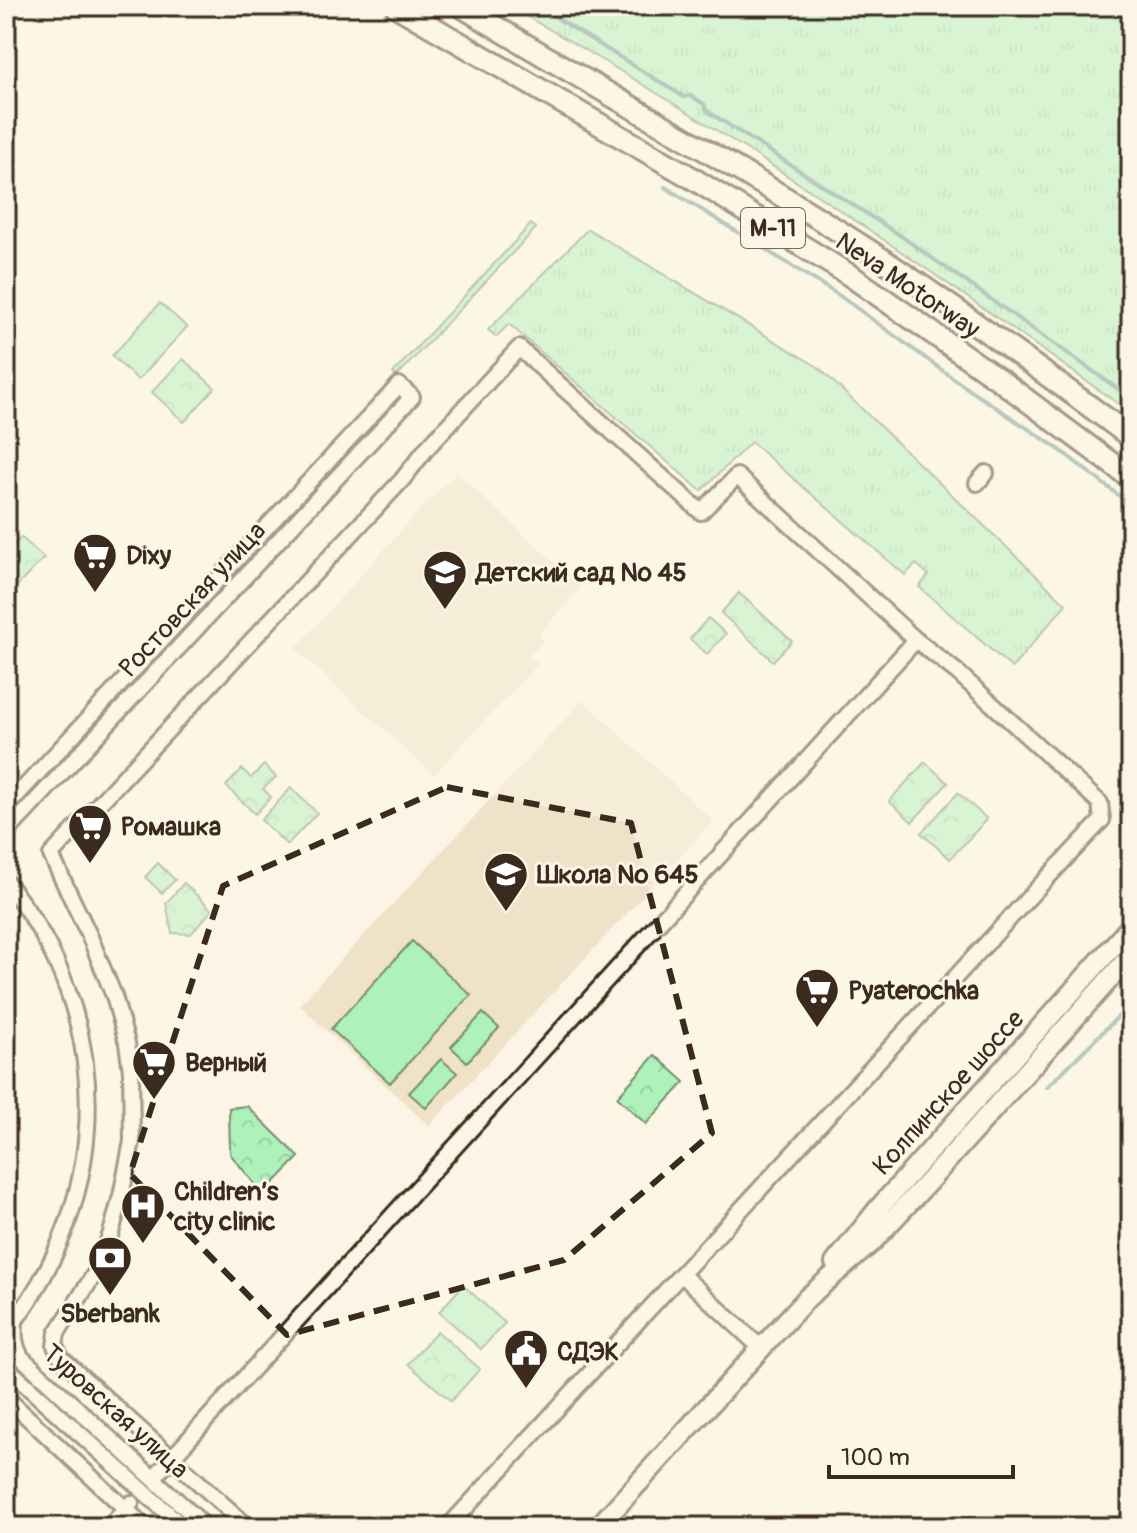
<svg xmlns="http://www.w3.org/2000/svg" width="1137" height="1533" font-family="Pangolin,sans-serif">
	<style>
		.built { fill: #f0e2c9 }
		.grass { fill: url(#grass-tufts); stroke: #748e6c; stroke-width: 2 }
		.park { fill: url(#park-crowns); stroke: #748e6c; stroke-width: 2 }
		.garden { fill: #aef1bb; stroke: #748e6c; stroke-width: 2 }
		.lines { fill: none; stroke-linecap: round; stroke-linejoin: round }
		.stream { stroke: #679192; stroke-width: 4 }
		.minor-casing { stroke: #3b2a1e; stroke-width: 20 }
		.major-casing { stroke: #3b2a1e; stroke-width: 24 }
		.highway-casing { stroke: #3b2a1e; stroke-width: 26 }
		.minor { stroke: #fcf5e5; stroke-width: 14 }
		.major { stroke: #fcf5e5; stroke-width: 18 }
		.highway { stroke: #fcf5e5; stroke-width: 20 }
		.marked { fill: none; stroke: #3b2a1e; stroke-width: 6; stroke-dasharray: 16 10; stroke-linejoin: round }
		.labels { text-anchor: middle; stroke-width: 6; stroke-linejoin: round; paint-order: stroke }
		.shield { fill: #fcf5e5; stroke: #75675a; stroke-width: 2 }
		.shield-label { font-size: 24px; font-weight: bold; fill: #3b2a1e }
		.street-label { font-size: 26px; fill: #3b2a1e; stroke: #fcf5e5 }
		.poi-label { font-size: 26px; font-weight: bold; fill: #3b2a1e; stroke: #fcf5e5; text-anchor: start }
	</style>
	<defs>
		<pattern id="grass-tufts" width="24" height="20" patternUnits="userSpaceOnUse" patternTransform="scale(2)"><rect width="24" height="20" fill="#aef1bb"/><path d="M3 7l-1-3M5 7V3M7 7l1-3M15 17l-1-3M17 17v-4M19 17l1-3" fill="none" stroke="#97cfa0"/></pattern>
		<pattern id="park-crowns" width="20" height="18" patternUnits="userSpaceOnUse" patternTransform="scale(2)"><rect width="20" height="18" fill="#aef1bb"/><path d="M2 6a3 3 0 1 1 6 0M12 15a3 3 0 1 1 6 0" fill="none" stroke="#97cfa0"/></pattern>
	</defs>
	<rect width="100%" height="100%" fill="#fcf5e5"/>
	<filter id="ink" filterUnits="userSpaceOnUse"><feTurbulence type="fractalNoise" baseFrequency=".0125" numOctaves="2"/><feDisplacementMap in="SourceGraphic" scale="16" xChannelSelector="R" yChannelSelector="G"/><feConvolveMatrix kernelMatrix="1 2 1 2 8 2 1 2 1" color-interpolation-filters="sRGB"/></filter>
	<g filter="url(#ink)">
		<path class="built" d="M457,473L581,587L539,635L544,641L529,656L538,664L434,775L295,649L427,502Z
			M583,700L713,821L429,1126L299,1005Z"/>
		<path class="grass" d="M508,6H1131V413C929,268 725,127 508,6Z
			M531,224L536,228L398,375H395L393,373Z
			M588,229L818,367L1066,604L1012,668L919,587L929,575L916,564L905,575L751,442L701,491L509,324L496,337L488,330Z"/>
		<path class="park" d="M183,359L215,388L184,422L152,392Z
			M21,537L44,558L13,590L6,583V553Z
			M739,593L792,641L773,661L721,613Z
			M708,618L726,634L707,654L690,639Z
			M925,762L948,783L912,822L889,801Z
			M264,765L276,777L263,789L271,797L255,814L226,786L242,769L251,778Z
			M291,788L317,813L287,845L261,820Z
			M958,793L987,819L950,859L921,833Z
			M158,863L175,880L162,893L145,877Z
			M184,883L212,910L191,934L172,933L166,903Z
			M655,1055L685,1082L646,1124L617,1097Z
			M247,1106L299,1157L263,1194L230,1154L229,1108Z
			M437,1331L480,1369L451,1401L408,1364Z"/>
		<path class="garden" d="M160,303L187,327L138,380L112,356Z
			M412,941L471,995L390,1083L331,1029Z
			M483,1013L499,1028L467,1062L451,1047Z
			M441,1059L457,1073L426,1108L409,1093Z
			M463,1285L505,1323L481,1349L439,1312Z"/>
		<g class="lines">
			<path class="stream" d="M539,7L684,97L691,96L704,104L707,111L898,234L1131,398
				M665,187L840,296L964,386L1060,450L1131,505
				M1047,1087L1131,1004"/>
			<g class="minor-casing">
				<path id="minor" d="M977,483L986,473
					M6,807L399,385L412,397L6,833
					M6,882C116,1016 114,1198 6,1332
					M681,1274L761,1348
					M15,1321C14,1335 14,1344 21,1357L206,1527
					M6,1367L183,1527
					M6,1403L11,1402L145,1527
					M158,1473L916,640
					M109,1527L131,1503
					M248,1527L62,1359L55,1346L57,1333L97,1270L111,1233L121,1196L132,1141L131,1071L127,1043L114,996L90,937L51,855L402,480L427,448L519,348L701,512L737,476L916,640L957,672L1100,803L1102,820L1034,892L448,1527"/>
			</g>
			<g class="major-casing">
				<path id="major" d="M835,1263L878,1209L1131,926
					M598,1527L808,1297L870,1244L929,1181L1131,955"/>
			</g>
			<g class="highway-casing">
				<path id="highway" d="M396,6L692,178L851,276L1001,381L1131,478
					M461,6C596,89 736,164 868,250C958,309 1045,373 1131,437"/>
			</g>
			<use href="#minor" class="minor"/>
			<use href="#major" class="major"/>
			<use href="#highway" class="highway"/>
		</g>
	</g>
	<path d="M0 0H1137V1533H0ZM447,787L631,823L712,1133L564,1260L287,1335L130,1174L223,886Z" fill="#fcf5e5" fill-opacity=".55" fill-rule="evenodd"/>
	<path class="marked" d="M447,787L631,823L712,1133L564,1260L287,1335L130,1174L223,886Z"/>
	<defs>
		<g id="supermarket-pin" transform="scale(2.3)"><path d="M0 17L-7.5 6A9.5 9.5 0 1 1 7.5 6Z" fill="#3b2a1e" stroke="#fcf5e5"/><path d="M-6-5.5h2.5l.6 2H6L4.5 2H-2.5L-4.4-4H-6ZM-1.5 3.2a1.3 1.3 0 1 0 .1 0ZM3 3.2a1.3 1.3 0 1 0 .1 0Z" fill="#fff"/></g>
		<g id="school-pin" transform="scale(2.3)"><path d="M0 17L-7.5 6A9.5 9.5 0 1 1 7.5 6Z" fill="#3b2a1e" stroke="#fcf5e5"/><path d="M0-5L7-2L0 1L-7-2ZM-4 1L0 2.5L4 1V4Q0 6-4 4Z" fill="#fff"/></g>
		<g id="hospital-pin" transform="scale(2.3)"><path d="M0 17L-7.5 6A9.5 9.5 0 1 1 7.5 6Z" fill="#3b2a1e" stroke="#fcf5e5"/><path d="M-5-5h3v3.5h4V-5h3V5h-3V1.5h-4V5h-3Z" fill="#fff"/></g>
		<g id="bank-pin" transform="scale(2.3)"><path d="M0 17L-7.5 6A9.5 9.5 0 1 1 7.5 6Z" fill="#3b2a1e" stroke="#fcf5e5"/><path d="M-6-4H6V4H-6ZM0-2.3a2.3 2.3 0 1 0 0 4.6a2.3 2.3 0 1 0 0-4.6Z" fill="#fff"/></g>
		<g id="civic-pin" transform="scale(2.3)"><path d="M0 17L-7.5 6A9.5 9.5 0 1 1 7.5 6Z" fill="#3b2a1e" stroke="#fcf5e5"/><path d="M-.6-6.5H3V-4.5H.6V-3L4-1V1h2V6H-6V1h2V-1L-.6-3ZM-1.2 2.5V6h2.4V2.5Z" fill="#fff"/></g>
	</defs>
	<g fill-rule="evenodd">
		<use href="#supermarket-pin" x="95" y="555"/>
		<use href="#school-pin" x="445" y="572"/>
		<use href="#supermarket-pin" x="90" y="826"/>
		<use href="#school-pin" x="506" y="874"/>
		<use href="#supermarket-pin" x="817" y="990"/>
		<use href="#supermarket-pin" x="154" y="1062"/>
		<use href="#hospital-pin" x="143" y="1206"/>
		<use href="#bank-pin" x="110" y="1258"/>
		<use href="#civic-pin" x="526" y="1351"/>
	</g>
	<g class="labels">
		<rect class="shield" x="741" y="208" width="64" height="40" rx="6"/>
		<g class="shield-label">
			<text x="773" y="236">М-11</text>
		</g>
		<g class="street-label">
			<text transform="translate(908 285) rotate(34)" y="9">Neva Motorway</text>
			<text transform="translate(192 599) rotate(-47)" y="9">Ростовская улица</text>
			<text transform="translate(948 1092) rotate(-48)" y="9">Колпинское шоссе</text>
			<text transform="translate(116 1411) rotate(42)" y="9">Туровская улица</text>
		</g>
		<g class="poi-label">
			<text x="126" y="564">Dixy</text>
			<text x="476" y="581">Детский сад № 45</text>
			<text x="121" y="835">Ромашка</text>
			<text x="537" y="883">Школа № 645</text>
			<text x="848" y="999">Pyaterochka</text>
			<text x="185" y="1071">Верный</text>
			<text x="174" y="1200">Children’s<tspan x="174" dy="30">city clinic</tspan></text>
			<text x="110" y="1322" text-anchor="middle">Sberbank</text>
			<text x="557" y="1360">СДЭК</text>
		</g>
	</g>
	<rect width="1137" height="1533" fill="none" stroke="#fcf5e5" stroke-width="32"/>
	<rect x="16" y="16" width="1105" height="1501" fill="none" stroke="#3b2a1e" stroke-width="3" filter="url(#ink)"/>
	<path d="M829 1465v12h184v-12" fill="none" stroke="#3b2a1e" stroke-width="4"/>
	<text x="841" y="1465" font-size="24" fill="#3b2a1e" stroke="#fcf5e5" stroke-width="6" paint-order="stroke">100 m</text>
</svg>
